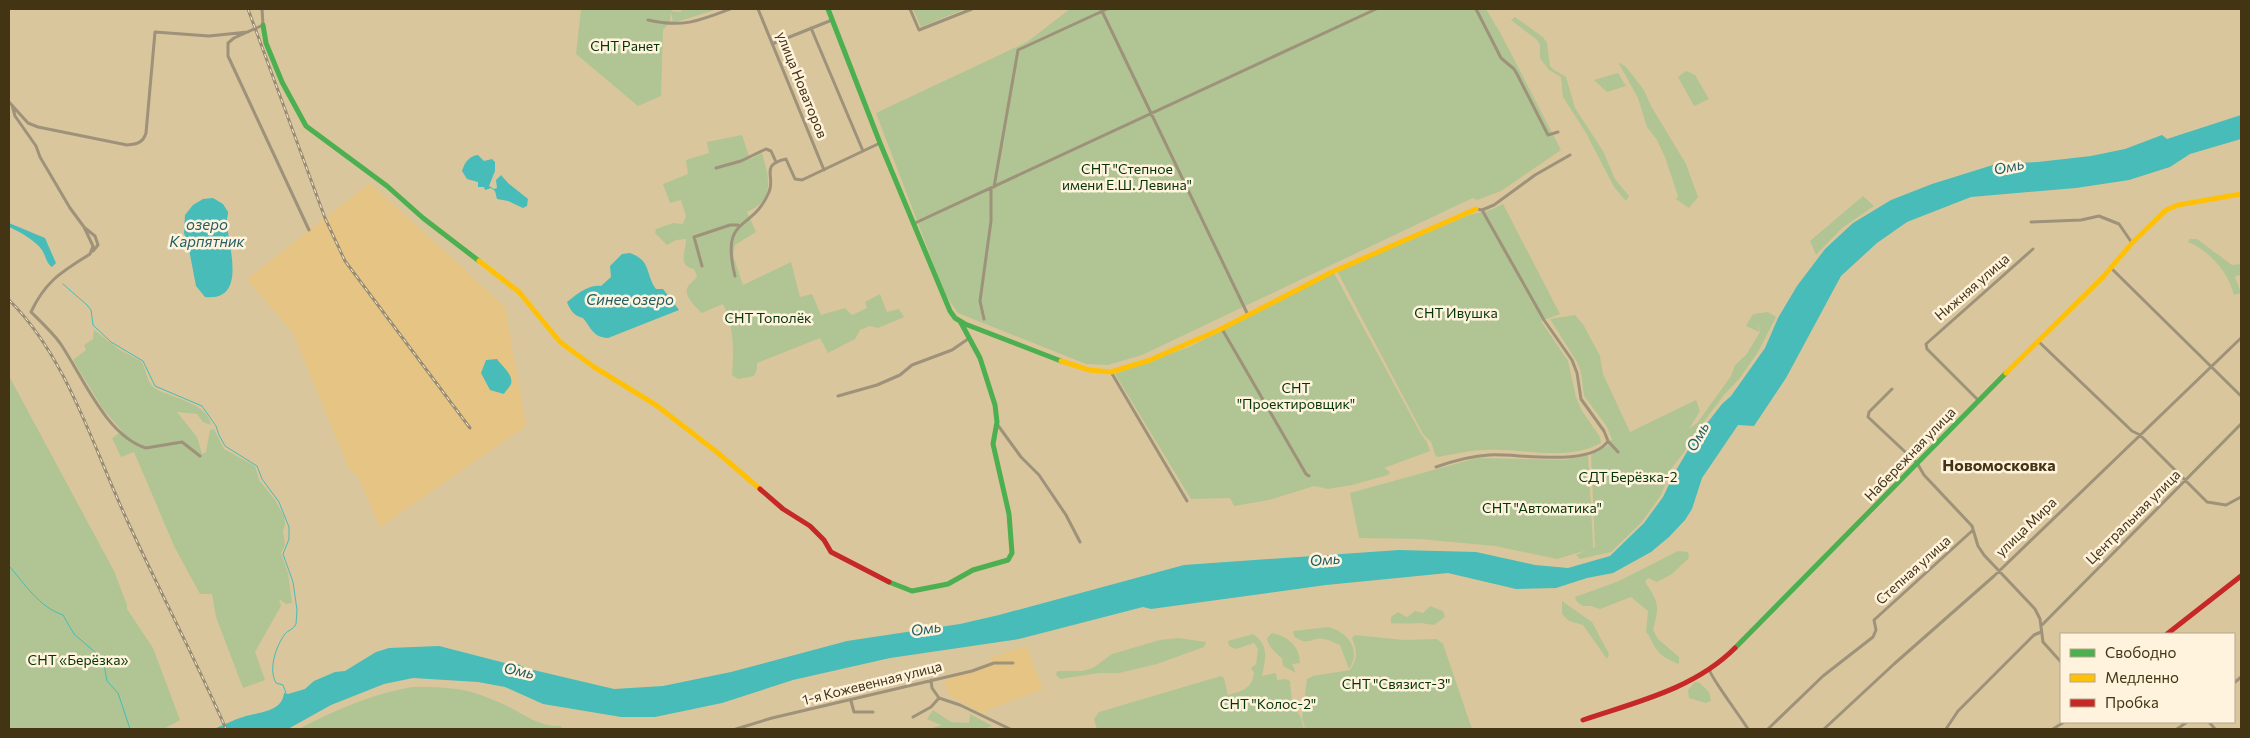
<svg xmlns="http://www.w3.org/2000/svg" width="2250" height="738" font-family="Commissioner,sans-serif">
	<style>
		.built { fill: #e6c584 }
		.green { fill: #b0c593 }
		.water { fill: #47bcb8 }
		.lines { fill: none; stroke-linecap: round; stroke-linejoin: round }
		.stream { stroke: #47bcb8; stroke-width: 1 }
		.street { stroke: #9e927a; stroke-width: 3 }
		.fast { stroke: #4caf50; stroke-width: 5 }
		.slow { stroke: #ffc107; stroke-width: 5 }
		.jam { stroke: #c62828; stroke-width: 5 }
		.rail-casing { stroke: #988c73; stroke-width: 3 }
		.rail { stroke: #fff3dd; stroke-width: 1; stroke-dasharray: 4; stroke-linecap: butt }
		.labels { text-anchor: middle; stroke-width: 5; stroke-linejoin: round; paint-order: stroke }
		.park-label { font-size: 14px; fill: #033506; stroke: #fff3dd }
		.street-label { font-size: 14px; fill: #433414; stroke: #fff3dd }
		.water-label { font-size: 15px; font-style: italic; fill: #235e63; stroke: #fff3dd }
		.quarter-label { font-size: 16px; font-weight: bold; fill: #433414; stroke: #fff3dd }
	</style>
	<rect width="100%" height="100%" fill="#dac69c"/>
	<path class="built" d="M370,183L505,307L526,426L380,527L358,476L349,469L293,333L247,279Z
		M1026,646L1043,689L985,711L983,714L948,694L944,680L987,667L992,657Z"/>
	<path class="green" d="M581,9H672V11L681,12V9H718L673,23L671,12L670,22L663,30L661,96L638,106L576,54Z
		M913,9H965L921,27Z
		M1070,9H1486L1502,36L1561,150L1501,191L1477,200L1473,198L1464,202L1142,355L1108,365L1086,364L958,313L945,294L876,113L1027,42Z
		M1515,17L1543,37L1547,43L1550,66L1554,70L1566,77L1575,108L1603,151L1615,179L1629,196L1626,201L1614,187L1586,133L1563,97L1561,77L1549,70L1540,58V45L1537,40L1511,20Z
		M1618,62L1626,67L1644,90L1651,106L1686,164L1698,197L1689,208L1676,199L1678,196L1665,157L1657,140L1647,127L1638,98Z
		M1686,71L1695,75L1709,99L1694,106L1693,104L1678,77Z
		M1618,73L1626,86L1607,92L1594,80Z
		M742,135L750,159L762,153C769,177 776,200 747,212L756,232L735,245L733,255L743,285L791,262L800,297L812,294L821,315L845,308L852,315L867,308L865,302L880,294L887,312L899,309L904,317L878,328L870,326L860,330L855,339L828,353L820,338L757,363V369L754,376L738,379L732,375C734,352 734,325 723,304L702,313C696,307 681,295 689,285C691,282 695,280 697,276L694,269C676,266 687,249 686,239L676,240L667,245L655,233L656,229L673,223L683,224L686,216L681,200L670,203L663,184L688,174L686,160L709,153L707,142Z
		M1863,196L1874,206L1842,228L1816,255L1810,241Z
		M1503,204L1560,314L1541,321L1568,361L1576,397L1582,411L1600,437L1601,443C1566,462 1524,448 1486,450C1469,450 1452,455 1436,457L1431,442L1423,434L1337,271L1469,215L1490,210Z
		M2189,239H2197L2232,265L2241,264V276L2238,275L2235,277L2241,293L2234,295C2229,273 2209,250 2188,242Z
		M1334,273L1421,434L1427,442L1430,451L1384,468L1390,472L1388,475L1352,485L1328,489L1314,486L1269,500L1234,506L1230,498L1191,499L1115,374L1189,347Z
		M1768,312L1776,317L1758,352L1740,378L1724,395L1690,440L1685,451L1671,469L1661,495L1642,522L1611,552L1580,559L1576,555L1595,547L1591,455L1607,446L1612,439L1606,425L1584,396L1581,372L1577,362L1550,319L1575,315L1583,324L1600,356L1603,374L1630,432L1696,400L1700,411L1689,429L1698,422L1731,376L1735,365L1746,355L1760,332L1757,322L1759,332L1746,326L1753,314Z
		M94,330L120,350L141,361C147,370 146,383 156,389C172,398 208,403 211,425L203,422L197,414L177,412L197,437L202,454L206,452L210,430L214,429L224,449L255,466L259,480L275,500L284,516L285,524L283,532L285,545L281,553L288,573L292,603L286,604L279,599L281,606L255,652L265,680L243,688L216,617L212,594H200L175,548L134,452L121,457L112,438L122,431L103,409L73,360L86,350L84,345L93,339Z
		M9,376L114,571L127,605V609L153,648L180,720L164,729H9Z
		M1588,455L1593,544V548L1588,550L1557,559L1495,546L1420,539L1359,538L1350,493L1477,458L1565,460Z
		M1678,551L1688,552L1689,558L1672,574L1657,582L1648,578L1645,582C1660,604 1659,606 1653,630L1658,639L1679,657V664C1671,661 1662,657 1657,650C1652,644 1651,638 1646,632L1648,611L1631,597L1600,609L1591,606H1583L1577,602L1575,597L1619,581Z
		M1562,601L1592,622L1609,654L1607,659L1583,625L1569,621L1562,614Z
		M1430,606L1443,611L1445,617L1434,625C1418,621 1407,625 1391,623V617L1398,612L1407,617L1415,611L1423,613Z
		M1329,627C1348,633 1362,650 1349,669L1340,645C1335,643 1330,640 1324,639C1312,636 1308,648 1294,636L1293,631Z
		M1272,633C1287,636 1300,646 1300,663L1292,664L1296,673L1283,666L1282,658C1276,654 1267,645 1267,638Z
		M1253,634C1269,645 1266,658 1262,676L1276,673L1277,680L1286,679L1290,681L1292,702L1301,718L1304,729H1097L1094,719L1099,712L1221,676L1224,678L1228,695C1242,691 1252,689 1254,673L1251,668L1256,664L1258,649L1254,643L1236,649L1229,646L1228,641Z
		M1355,635L1404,640L1437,639L1443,644L1472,729H1305L1302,718L1307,679L1313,676L1350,670C1358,658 1357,651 1352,638Z
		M1178,638L1206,642L1204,647L1157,664L1119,673H1099L1060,679L1056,675L1057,671H1082L1093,668L1112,654L1160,640Z
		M1695,682L1700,683L1709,692L1711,701L1706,703L1689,698L1688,690Z
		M412,687C433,687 455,687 475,693C486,697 500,702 511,708C528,717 541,727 561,726L563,729H299C334,710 373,694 412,687Z
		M933,710L951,722L969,723L970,714L992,726L983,729H930L941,725L927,719Z"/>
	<path class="water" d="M2241,115V139L2190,154L2170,167L2129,180L2076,188L1971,197L1907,222L1877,243L1841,276L1786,378L1754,426L1738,425L1702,478L1692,509L1685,520L1669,537L1651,552L1613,573L1587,578L1556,588L1516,589L1448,573L1326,585L1151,609L1143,607L1019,639L890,658L793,680L722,703L655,717H621L543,704L505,687L478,682L413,678L384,684L331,705L288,729H214C224,725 233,720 243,717C257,712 282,713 284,693L288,694L305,689L314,681L335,672L345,671L376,652L389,648L439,646L509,664H518L525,668L614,689L663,686L731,672L847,641L960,624L999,615L1184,565L1399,550L1476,552L1535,565L1568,568L1610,556L1644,523L1663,497L1675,472L1694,440L1722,404L1731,396L1765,348L1778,318L1797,286L1825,249L1853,223L1891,200L1932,184L1996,164L2038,162L2091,156L2125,149L2162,135L2167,139Z
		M478,155L484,161L492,159L495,162V171L489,186L494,189L497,188L496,180L501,175L508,183L528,199L527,206L523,208L508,201L497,199L495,191L491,188L485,190L484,187H478V182L467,179L462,171C465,162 469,156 478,155Z
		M213,198L223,204L228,212C228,216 226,220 227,224C229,248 247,302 205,297L196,286L188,244L184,233L185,215L193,205L203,199Z
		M9,223L45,238L56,263L52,267C46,263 46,256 42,250C35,240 20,232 9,227Z
		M630,253C652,261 645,274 656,289H663L679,310L608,338C593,337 592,329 583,318C574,316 570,310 567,302C576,295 588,284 601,286L611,277L610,266L622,254Z
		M497,359C501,365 514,375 511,384C510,387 506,390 504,394L490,390L481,373L486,360Z"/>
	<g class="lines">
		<path class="stream" d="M63,284L87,305L91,310L93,325L111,342L143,361L155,386L202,406L216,426L219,435L225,446L257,466L262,479L279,502L289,527V539L283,554L293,582L297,610L296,624C293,630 288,630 285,634C276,646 268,669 276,683L283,685L286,693
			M9,566C25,584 39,607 63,615L74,634L103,659L107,681L118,693L130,729"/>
		<path class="street" d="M262,9L263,25L234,38L228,43V56L309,230
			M758,9L824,170
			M910,9L919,30L972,9
			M1101,9L1248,315
			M1476,9L1501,58L1514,69L1517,74L1548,135L1558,132
			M648,20C683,28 698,21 730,9
			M811,28L863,151
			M772,44L832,20
			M9,102L28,123L38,127L127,145C137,144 143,143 146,133L155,32L209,36L248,32
			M12,105L15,116L36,146L40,157L70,208L84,227L93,246L90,254C62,272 46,280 31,312C41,322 51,331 60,343C82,375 106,436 146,448L182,442L200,456
			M716,168L741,161L766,149L771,151L776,162
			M994,187L1018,50L1107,9
			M1476,209L1482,210L1494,205L1535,175L1570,155
			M1482,210L1544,320L1572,360L1577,373L1581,399L1604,431L1608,441L1618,452
			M2031,222L2081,220L2099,216L2119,224L2132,243
			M913,224L1376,9
			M85,228L95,236L98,245L93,251
			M702,266L694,237L730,225H738
			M2111,268L2241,396
			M735,276C720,214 752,233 769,192C776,177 759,165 786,159L795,179L802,180L880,143
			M984,319L980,301L991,221V189
			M1222,329L1306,474L1309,476
			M2038,341L2132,431L2140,435L2207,502L2226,505L2241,497
			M1111,372L1187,501
			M1892,389L1869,412L1868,417L1917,463L1924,475L1972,526L1978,546L1984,555L2035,609L2040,619L2043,642L2061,662
			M838,396L877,385L900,375L912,365L952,350L968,339
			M1979,401L1927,349L1926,344L2033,249
			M997,424L1021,457L1039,475L1066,515L1080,542
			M1436,467C1453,461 1470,456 1489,455C1517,453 1590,468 1608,441
			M2041,626L2241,424
			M1710,671C1710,676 1742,719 1748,729
			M931,680L932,688L939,698L960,705L1010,729
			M2234,683L2241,677
			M851,701L854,712H873
			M913,717L931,707L939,698
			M2209,722L2215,729
			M736,729L772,718L972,671L994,663H1013
			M1768,729L1823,676L1873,637L1876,630L1874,620L1973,530
			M1824,729L1894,664L1994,576L2241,338
			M1946,729L1958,711L2034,635L2041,632
			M2053,729L2064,722
			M2177,729L2187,722"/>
		<path class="fast" d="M828,9L880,143L950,311L955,318L965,324L1061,361
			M263,25L266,43L282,82L306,126L387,186L423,218L479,261
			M889,582L912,591L948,584L973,570L1008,560L1012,553L1009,514L993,444L997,422L995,405L980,358L960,321
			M1735,648L2006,373"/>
		<path class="slow" d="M479,261L519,292L560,342L594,367L656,405L718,453L760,489
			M1061,361L1089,370L1111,372L1150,360L1221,329L1330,273L1476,209
			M2006,373L2103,277L2132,243L2166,210L2178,205L2241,194"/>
		<path class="jam" d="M760,489L783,509L810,526L824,540L831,552L889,582
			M2167,634L2241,576
			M1583,720C1636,702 1694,689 1735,648"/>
		<g class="rail-casing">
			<path id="rail" d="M248,9L325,218L345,261L470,428
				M9,300C67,357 93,447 127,520C159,590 195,658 226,729"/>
		</g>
		<use href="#rail" class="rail"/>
	</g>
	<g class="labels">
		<g class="park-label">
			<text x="625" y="51">СНТ Ранет</text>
			<text x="1127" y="174">СНТ "Степное<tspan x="1127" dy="16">имени Е.Ш. Левина"</tspan></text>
			<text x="1456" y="318">СНТ Ивушка</text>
			<text x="768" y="323">СНТ Тополёк</text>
			<text x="1296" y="393">СНТ<tspan x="1296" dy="16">"Проектировщик"</tspan></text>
			<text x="1628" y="482">СДТ Берёзка-2</text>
			<text x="1542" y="513">СНТ "Автоматика"</text>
			<text x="78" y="665">СНТ «Берёзка»</text>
			<text x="1396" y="689">СНТ "Связист-3"</text>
			<text x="1268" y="709">СНТ "Колос-2"</text>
		</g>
		<g class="street-label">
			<text transform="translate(802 85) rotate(68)" y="5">улица Новаторов</text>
			<text transform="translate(1972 287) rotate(-41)" y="5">Нижняя улица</text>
			<text transform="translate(1910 454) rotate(-46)" y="5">Набережная улица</text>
			<text transform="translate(2133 517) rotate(-45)" y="5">Центральная улица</text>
			<text transform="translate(2026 527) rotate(-44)" y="5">улица Мира</text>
			<text transform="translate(1913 570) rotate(-42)" y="5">Степная улица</text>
			<text transform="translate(872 683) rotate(-14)" y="5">1-я Кожевенная улица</text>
		</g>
		<g class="water-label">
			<text transform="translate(2009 167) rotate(-12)" y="5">Омь</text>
			<text x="207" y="230">озеро<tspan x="207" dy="17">Карпятник</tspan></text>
			<text x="630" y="305">Синее озеро</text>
			<text transform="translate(1698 437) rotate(-61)" y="5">Омь</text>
			<text transform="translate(1325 560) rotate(-5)" y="5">Омь</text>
			<text transform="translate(926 629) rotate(-9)" y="5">Омь</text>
			<text transform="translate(519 671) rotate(12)" y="5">Омь</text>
		</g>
		<g class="quarter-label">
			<text x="1999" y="471">Новомосковка</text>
		</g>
	</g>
	<rect width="2250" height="738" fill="none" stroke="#433414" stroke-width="20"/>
	<rect x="2060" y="633" width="175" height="90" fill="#fff3dd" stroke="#b4a78d"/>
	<rect x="2070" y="649" width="25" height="8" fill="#4caf50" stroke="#b4a78d"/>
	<text x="2105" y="658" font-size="15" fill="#433414">Свободно</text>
	<rect x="2070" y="674" width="25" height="8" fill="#ffc107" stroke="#b4a78d"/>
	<text x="2105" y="683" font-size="15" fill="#433414">Медленно</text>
	<rect x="2070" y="699" width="25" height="8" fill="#c62828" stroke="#b4a78d"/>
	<text x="2105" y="708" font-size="15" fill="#433414">Пробка</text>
</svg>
